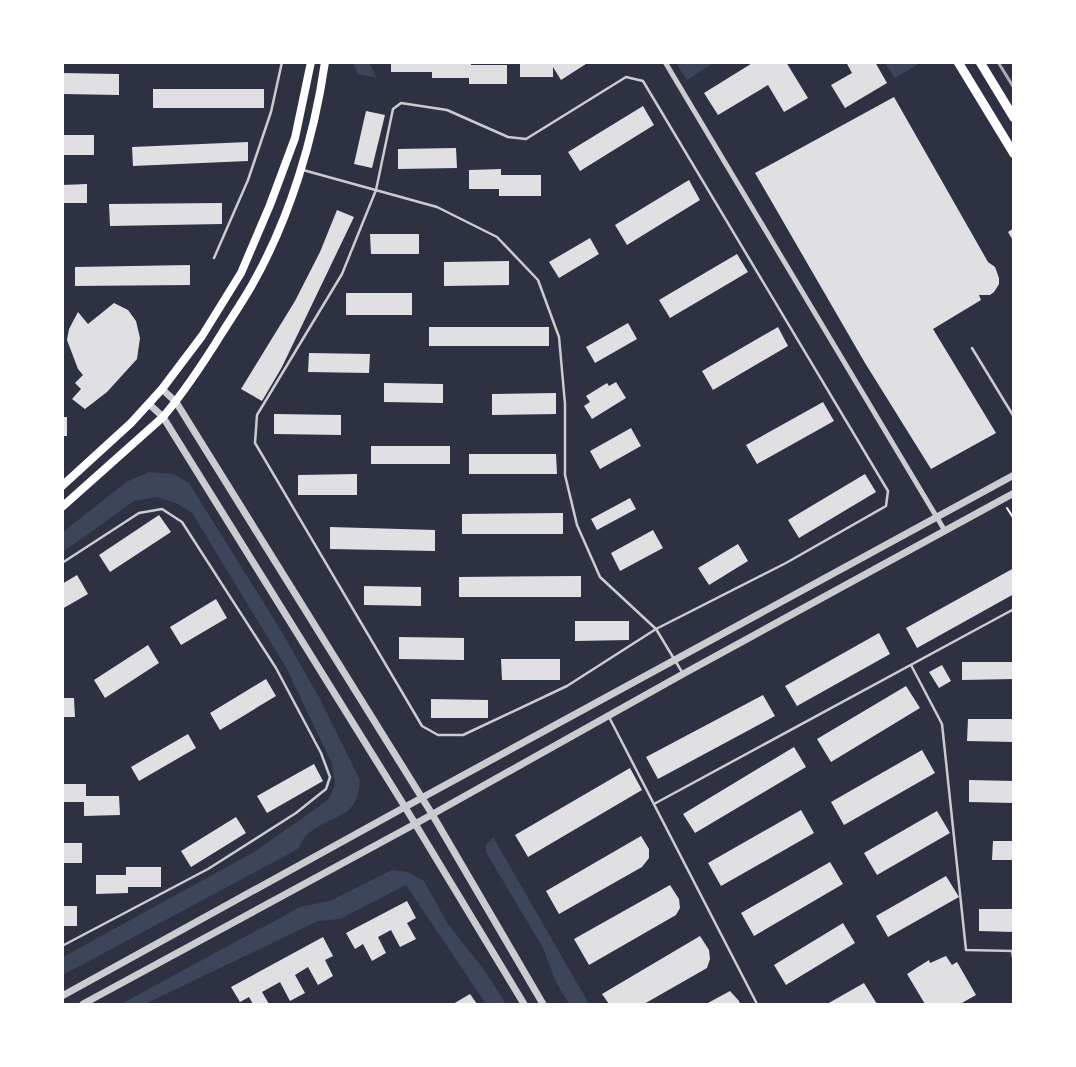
<svg xmlns="http://www.w3.org/2000/svg" width="1076" height="1067" font-family="Manrope,sans-serif">
	<style>
		.green { fill: #3c4559 }
		.building { fill: #e0e0e3 }
		.lines { fill: none; stroke-linecap: round; stroke-linejoin: round }
		.path { stroke: #fff; stroke-width: 2 }
		.service { stroke: #caccd0; stroke-width: 2.5 }
		.minor { stroke: #caccd0; stroke-width: 5 }
		.tertiary { stroke: #caccd0; stroke-width: 7 }
		.secondary { stroke: #fff; stroke-width: 8 }
		.primary { stroke: #fff; stroke-width: 9 }
		.rail { stroke: #abadb3; stroke-width: 3 }
	</style>
	<rect width="100%" height="100%" fill="#2d3142"/>
	<path class="green" d="M353,63H369L377,78L358,74Z
		M679,63V62L713,63L687,80L678,66Z
		M885,63H920L895,78Z
		M149,472L173,474L189,483L280,629L319,697L360,780C358,820 334,813 309,833C304,836 301,844 298,849L63,975V957L254,852L328,800L335,785L332,764L287,669L192,513L176,503L156,497L134,501L63,552V532L126,482Z
		M493,837L589,1004H569L556,982L543,948L486,852V845Z
		M392,870L408,872L424,881L448,924L485,971L506,1004H486L406,885L340,919L318,921L145,1004H121L300,907L330,901Z"/>
	<path class="building" d="M391,62H471V65H507V84H469V78H432V72H391Z
		M520,62H589L561,80L553,67V77H520Z
		M754,62H786L808,98L784,112L768,85L718,115L704,93Z
		M846,62H875L887,83L845,108L831,85L852,73Z
		M62,73L119,74V95L62,94Z
		M153,89H264V108H153Z
		M894,97L988,262L995,267L999,278V284L994,292L990,295H979L981,300L933,329L996,433L931,469L865,363L755,173Z
		M643,106L654,125L580,171L568,152Z
		M366,111L385,115L372,168L354,164Z
		M62,135H94V155H62Z
		M248,142V161L133,166L132,147Z
		M456,148L457,168L398,169V149Z
		M501,169V175H541V196H499V189H469V170Z
		M689,180L700,200L627,245L615,225Z
		M87,184V203H62V185Z
		M222,203V224L110,226L109,204Z
		M337,210L354,217L282,367L262,401L241,389L295,301L320,252Z
		M1014,228V242L1008,232Z
		M370,234H419V254H371Z
		M590,238L599,254L559,278L549,262Z
		M737,254L748,272L670,318L659,300Z
		M509,261V285L444,286V262Z
		M190,265V285L75,286V267Z
		M346,293H412V315H346Z
		M114,303L128,310L136,321L140,338L137,359L107,392L85,409L72,399L81,389L75,383L83,375L78,369L67,340L69,329L78,312L88,324Z
		M628,323L637,339L595,363L586,347Z
		M429,327H549V346H429Z
		M778,327L788,346L713,390L702,371Z
		M309,353L370,354L369,373L308,372Z
		M616,382L626,398L592,419L584,406L590,402L586,396L607,383L609,386Z
		M384,383L443,384V403L384,402Z
		M556,393V414L492,415V394Z
		M823,402L834,421L757,464L746,445Z
		M274,414L341,415V435L274,434Z
		M62,417H67V436H62Z
		M631,428L641,446L600,469L590,451Z
		M371,446H450V464H371Z
		M469,454H556L557,474H469Z
		M357,474V495H298V475Z
		M865,474L876,492L799,538L788,520Z
		M630,498L636,509L597,530L591,519Z
		M563,513V534H462V514Z
		M159,515L171,532L110,572L99,555Z
		M330,527L435,530V551L330,549Z
		M653,530L663,548L620,571L611,553Z
		M738,544L748,561L709,585L698,568Z
		M1014,568V594L917,648L906,628Z
		M77,575L88,594L62,609V584Z
		M581,576V597H459V577Z
		M364,586L421,587V606L364,605Z
		M216,599L227,618L181,645L170,627Z
		M575,621H629V640L575,641Z
		M879,633L890,654L797,706L785,686Z
		M399,637L464,638V660L399,659Z
		M148,645L159,663L105,698L94,680Z
		M501,659H560V680H502Z
		M962,662H1014V679L962,680Z
		M942,665L951,681L939,688L929,672Z
		M266,679L276,696L220,730L210,713Z
		M906,686L920,708L831,762L817,739Z
		M763,695L775,716L658,779L646,757Z
		M62,698H74L75,717H62Z
		M431,699L488,700V718H431Z
		M968,719H1014V742L967,741Z
		M188,734L196,748L139,781L131,767Z
		M794,747L806,767L695,833L683,814Z
		M922,750L935,773L844,825L831,802Z
		M314,764L323,781L267,813L257,796Z
		M630,768L642,790L528,857L515,835Z
		M969,780L1014,781V803L969,802Z
		M62,784H86V796H119L120,815L84,816V802H62Z
		M801,810L814,833L721,886L708,863Z
		M937,811L950,833L877,875L864,853Z
		M236,817L246,833L191,867L181,851Z
		M641,836L649,849V858L642,867L559,914L546,891Z
		M993,841H1014V860H992Z
		M62,843H82V863H62Z
		M830,862L843,884L754,936L741,913Z
		M126,867H161V887H128V893L96,894V875H126Z
		M946,876L959,897L888,937L876,916Z
		M670,885L679,899L680,908L676,915L589,965L574,939Z
		M407,901L416,918L407,923L416,939L400,947L391,930L378,937L386,953L372,961L363,944L355,949L346,933Z
		M62,906H77V926H62Z
		M979,909H1014V932L979,931Z
		M843,923L855,943L786,985L774,965Z
		M700,936L709,950L710,959L707,968L644,1004H609L602,994Z
		M323,937L333,956L325,960L333,976L318,985L308,967L295,975L305,993L290,1001L280,982L262,992L269,1004H253L249,997L240,1002L231,987Z
		M946,956L952,965L957,962L976,995L960,1004H925L907,974L929,960L930,963Z
		M864,983L877,1004H827Z
		M730,991L739,1001L740,1004H706Z
		M470,994L477,1004H453Z"/>
	<g class="lines">
		<path class="path" d="M1007,508L1014,519"/>
		<path class="service" d="M626,77L643,81L888,491L886,506L786,563L656,629L567,686L463,735H438L422,726L255,443L257,415L342,274L376,190L393,109L401,103L447,110L508,137L526,139Z
			M303,170L437,207L497,237L538,280L559,337L565,404V475L577,525L600,577L656,629L682,672
			M214,258L248,180L271,112L282,62
			M972,348L1014,417
			M62,563L139,513L162,509L182,522L276,668L321,753L330,777L326,789L296,813L208,869L62,946
			M911,665L942,724L966,950L1014,951
			M609,717L757,1004
			M654,804L1014,609
			M1012,951L1014,963"/>
		<path class="minor" d="M665,62L945,531"/>
		<path class="tertiary" d="M162,389L176,402L432,814L543,1004
			M149,404L163,417L405,807L524,1004
			M62,996L405,807L1014,475
			M83,1004L415,824L683,674L1014,493"/>
		<path class="secondary" d="M62,486L131,423L162,389L202,336L241,273L270,205L295,138L311,62
			M62,507L163,417C185,391 204,362 222,333C232,317 243,301 252,285C290,218 314,138 325,62"/>
		<path class="primary" d="M958,62L1014,154
			M980,62L1014,118"/>
		<path class="rail" d="M998,62L1014,88"/>
	</g>
	<rect width="1076" height="1067" fill="none" stroke="#ffffff" stroke-width="128"/>
</svg>
